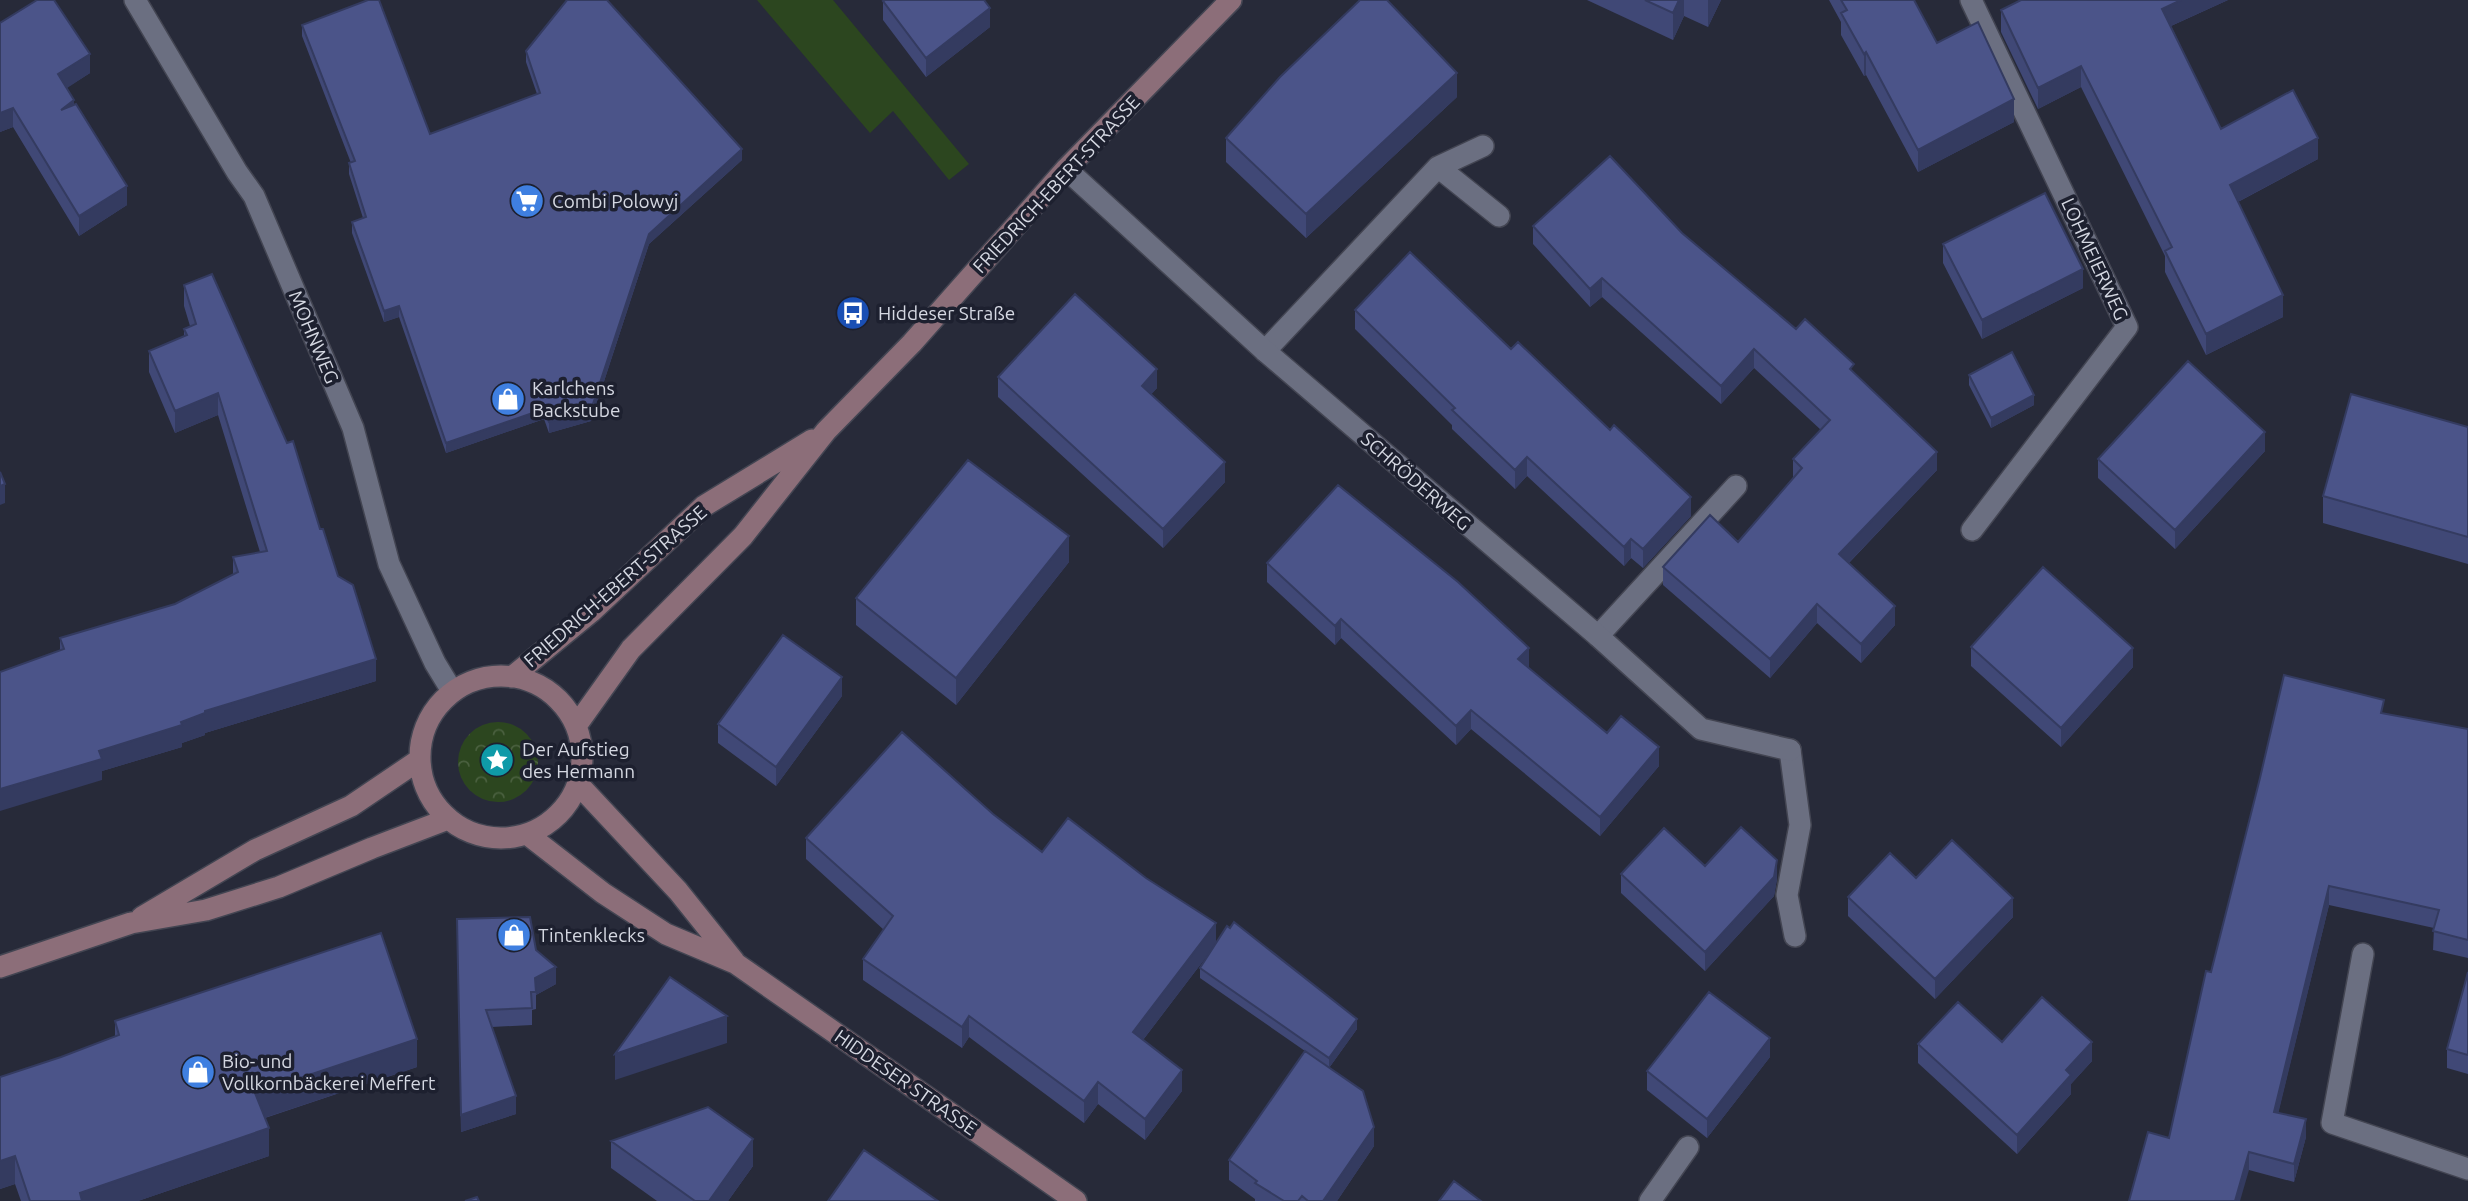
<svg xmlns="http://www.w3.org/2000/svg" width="2468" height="1201" font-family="Ubuntu,sans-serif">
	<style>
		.grass { fill: #2c461f }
		.park { fill: url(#park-crowns) }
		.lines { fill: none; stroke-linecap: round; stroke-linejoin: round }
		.service-casing { stroke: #434552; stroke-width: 24 }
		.minor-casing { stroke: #434552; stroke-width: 24 }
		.secondary-casing { stroke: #434552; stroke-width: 24 }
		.service { stroke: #6b6f81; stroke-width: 21 }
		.minor { stroke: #6b6f81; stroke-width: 21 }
		.secondary { stroke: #8c6e79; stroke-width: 21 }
		.wall { fill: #404876 }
		.shaded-wall { fill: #343b60 }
		.building { fill: #4b5489; stroke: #343b60; stroke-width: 2 }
		.labels { text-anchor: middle; stroke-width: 7; stroke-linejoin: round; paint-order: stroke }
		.street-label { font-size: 19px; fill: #d5d8e2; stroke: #1d202f }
		.poi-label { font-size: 19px; fill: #d5d8e2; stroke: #1d202f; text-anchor: start }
	</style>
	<defs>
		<pattern id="park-crowns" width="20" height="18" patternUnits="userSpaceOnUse" patternTransform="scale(1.75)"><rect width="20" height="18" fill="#2c461f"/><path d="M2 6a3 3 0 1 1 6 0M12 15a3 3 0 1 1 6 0" fill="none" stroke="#4a603f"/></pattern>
	</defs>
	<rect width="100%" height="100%" fill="#272a39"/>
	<path class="grass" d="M757,0H833L969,164L949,180L893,111L870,133Z"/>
	<path class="park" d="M458 762a40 40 0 1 1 80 0a40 40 0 1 1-80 0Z"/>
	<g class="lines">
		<g class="service-casing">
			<path id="service" d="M1438,167L1499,216
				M1265,351L1438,167L1483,146
				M1598,636L1736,486
				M1790,750L1800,825L1787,895L1795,936
				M2363,954L2332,1123L2468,1169
				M1650,1201L1688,1147"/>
		</g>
		<g class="minor-casing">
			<path id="minor" d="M135,0L237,172L254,196L353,428L389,564L435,663L452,691
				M1971,0L2127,327L1972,530
				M1066,169L1265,351L1598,636L1701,729L1790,750"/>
		</g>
		<g class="secondary-casing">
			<path id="secondary" d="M420 757a81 81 0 1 1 162 0a81 81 0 1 1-162 0Z
				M512,677L591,612L704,506L812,440
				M576,726L631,649L743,536L826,431L912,343L1066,169L1231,0
				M578,784L678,891L734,961
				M527,834L603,893L666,934L735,963L1076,1201
				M142,917L255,850L351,806L419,760
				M0,967L131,923L206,910L279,887L372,848L448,819"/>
		</g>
		<use href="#service" class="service"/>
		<use href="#minor" class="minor"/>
		<use href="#secondary" class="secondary"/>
	</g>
	<path class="wall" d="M1587,0H1721L1708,27L1684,16L1673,40Z
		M1829,0H1914L1937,43L2014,122L1918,172L1866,75L1864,76L1841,35V22Z
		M2228,0L2171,26L2221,129L2318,159L2238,202L2283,317L2206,355L2165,272V256L2081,87L2038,109L2001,32V10Z
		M883,1L990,27L926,77L883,20Z
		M0,23L90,73L66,88L74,105L127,205L79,236L13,127L0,132Z
		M302,25L430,134L537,94L526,62V51L742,160L649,244L591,421L549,433L544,419L446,453L399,317L384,322L352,233V222L363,218L349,174V163H351L302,36Z
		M1457,97L1306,238L1226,162V138Z
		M1533,226L1682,233L1796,329L1854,373L1937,470L1849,563L1895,625L1861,663L1817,623L1770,678L1663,585V567L1738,542L1793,478V459L1821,430L1754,368L1721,404L1602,297L1590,307L1533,244Z
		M1943,244L2083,288L1982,339L1943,263Z
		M184,285L320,529L376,681L205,733V735L182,743V747L102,771V780L60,650V638L175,604L233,575V557L260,552L218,415L175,433L149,372V351L184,336V329L190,326L184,306Z
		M1355,310L1691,516L1643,568L1631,558L1624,566L1527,476L1515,489L1452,429V425L1355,329Z
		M1969,375L2034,405L1991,428L1969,385Z
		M998,377L1157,388L1151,394L1225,482L1163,548L998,397Z
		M2468,427V564L2323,523V496Z
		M2265,451L2175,549L2098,478V459Z
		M1069,562L956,705L856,625V598Z
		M1267,563L1528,668L1607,733L1659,766L1600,836L1471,729L1456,745L1341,638L1335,645L1267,582Z
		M1971,647L2133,667L2061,747L1971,666Z
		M842,696L776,786L718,743V724Z
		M2384,714L2468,729V958L2433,950L2434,928L2329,905L2278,1113L2306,1137L2294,1182L2249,1170L2211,972Z
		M993,814L1042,852L1216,943L1357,1029L1329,1068L1374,1146L1337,1201H1255V1199L1229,1180V1160L1305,1051L1200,978V968L1213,948L1143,1040L1182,1091L1145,1140L1098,1104L1084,1123L969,1037L962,1048L863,980V959L884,930L806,859V838Z
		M1705,866L1777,879L1774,896L1705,971L1621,893V874Z
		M1916,878L2013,917L1935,999L1848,916V897Z
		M457,919L536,950L556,984L536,995V1009L532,1010V1025L492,1027L516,1114L461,1132Z
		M2468,972V1074L2447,1068V1049Z
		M115,1021L417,1067L265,1118L269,1156L138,1201H21L15,1184L0,1189V1077L61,1057L115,1037Z
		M2002,1042L2092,1061L2071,1084V1094L2017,1154L1918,1063V1044Z
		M1770,1057L1707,1138L1647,1090V1071Z
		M611,1141L753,1166L728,1201H657L611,1168Z"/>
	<path class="shaded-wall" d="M1679,0H1684V16L1673,40V13Z
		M1708,0H1721L1708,27Z
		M2181,0H2228L2162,30V9Z
		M990,8V27L926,77V58Z
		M1866,52V75L1864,76V54Z
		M90,54V73L58,94V74Z
		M2081,66V87L2038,109V88Z
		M1457,73V97L1306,238V214Z
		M2014,99V122L1918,172V150Z
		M74,100V119L61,110Z
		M13,108V127L0,132V113Z
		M2318,138V159L2230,206V185Z
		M742,149V160L649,244L591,421L549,433V422L649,234Z
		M127,186V205L79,236V216Z
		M2083,269V288L1982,339V320Z
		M1602,278V297L1590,307V289Z
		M2283,295V317L2206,355V334Z
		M399,306V317L384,322V311Z
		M1754,349V368L1721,404V386Z
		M1157,369V388L1142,405V386Z
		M218,393V415L175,433V411Z
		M2034,395V405L1991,428V418Z
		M544,409V419L446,453V443Z
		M2265,432V451L2175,549V530Z
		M1937,452V470L1839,573V554Z
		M1527,457V476L1515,489V470Z
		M1225,462V482L1163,548V529Z
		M5,484V503L0,505V486Z
		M1691,497V516L1643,568V549Z
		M1069,536V562L956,705V678Z
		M1631,539V558L1624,566V547Z
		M1817,604V623L1770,678V659Z
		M1895,606V625L1861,663V644Z
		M1341,619V638L1335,645V626Z
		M1529,648V668L1518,659Z
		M2133,648V667L2061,747V728Z
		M376,659V681L205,733V735L182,743V747L102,771V780L0,811V789L99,751L181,722L205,711Z
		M842,677V696L776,786V767Z
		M1471,710V729L1456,745V726Z
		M1659,747V766L1600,836V817Z
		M1777,860V879L1774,896L1705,971V952Z
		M2329,886V905L2274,1131V1112Z
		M2013,898V917L1935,999V979Z
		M1216,923V944L1133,1053V1032Z
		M556,967V984L536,995L535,978Z
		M727,1016V1043L615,1080V1054Z
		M969,1016V1037L962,1048V1027Z
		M1357,1019V1029L1329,1068V1058Z
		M1770,1038V1057L1707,1138V1119Z
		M417,1039V1067L255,1121V1093Z
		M2092,1042V1061L2071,1084V1094L2017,1154V1135L2066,1070Z
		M1182,1070V1091L1145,1140V1119Z
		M1098,1082V1104L1084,1123V1101Z
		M516,1096V1114L461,1132V1115Z
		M2306,1119V1137L2294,1182V1164Z
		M1374,1127V1146L1337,1201H1323Z
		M269,1128V1156L138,1201H80V1193Z
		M753,1139V1166L728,1201H709Z
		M2249,1152V1170L2240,1201H2235Z
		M15,1156V1184L0,1189V1161Z"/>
	<path class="building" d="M37,0H54L90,54L58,74L74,100L61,110L76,104L127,186L79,216L13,108L0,113V23Z
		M368,0H379L430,134L540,93L526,51L567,0H607L742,149L649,234L591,410L549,422L544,409L446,443L399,306L384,311L352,222L366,217L349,163L355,161L302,25Z
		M885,0H984L990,8L926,58L883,1Z
		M1360,0H1387L1457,73L1306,214L1226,138L1280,77Z
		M1645,0H1679L1673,13Z
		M1841,0H1914L1937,43L1978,22L2014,99L1918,150L1866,52L1864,54L1841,13L1847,10Z
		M2021,0H2181L2162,9L2221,129L2293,90L2318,138L2230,185L2283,295L2206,334L2165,251L2172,247L2081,66L2038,88L2001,10Z
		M1610,156L1682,233L1796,329L1805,319L1854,364L1850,369L1937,452L1839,554L1895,606L1861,644L1817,604L1770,659L1663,567L1710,515L1738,542L1802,468L1793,459L1830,420L1754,349L1721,386L1602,278L1590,289L1533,226Z
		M2045,193L2083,269L1982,320L1943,244Z
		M1410,252L1511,349L1518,342L1610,430L1614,425L1691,497L1643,549L1631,539L1624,547L1527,457L1515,470L1452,410L1455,408L1355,310Z
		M212,274L287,443L293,441L320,529H323L338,576L353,585L376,659L205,711V713L181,722L182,725L99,751L102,759L0,789V672L64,649L60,638L175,604L238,572L233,557L267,551L218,393L175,411L149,351L187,335L184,329L196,324L184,285Z
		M1075,294L1157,369L1142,386L1225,462L1163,529L998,377Z
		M2012,352L2034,395L1991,418L1969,375Z
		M2188,361L2265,432L2175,530L2098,459Z
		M2351,394L2468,427V537L2323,496Z
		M968,460L1069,536L956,678L856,598Z
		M0,472L5,484L0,486Z
		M1338,485L1458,582L1529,648L1518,659L1607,733L1621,716L1659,747L1600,817L1471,710L1456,726L1341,619L1335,626L1267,563Z
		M2043,567L2133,648L2061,728L1971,647Z
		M783,635L842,677L776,767L718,724Z
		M2284,675L2384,700L2381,713L2468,729V940L2433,931L2439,910L2329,886L2274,1112L2306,1119L2294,1164L2249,1152L2235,1201H2129L2148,1132L2169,1138L2206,971L2211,972L2260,778Z
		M902,732L993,814L1042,852L1068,818L1146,878L1216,923L1133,1032L1182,1070L1145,1119L1098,1082L1084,1101L969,1016L962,1027L863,959L893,916L806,838Z
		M1741,827L1777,860L1774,877L1705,952L1621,874L1664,828L1705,866Z
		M1952,840L2013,898L1935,979L1848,897L1890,853L1916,878Z
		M530,917L536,950L556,967L535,978L536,992H531L532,1008L486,1010L516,1096L461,1115L457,919Z
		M1234,922L1357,1019L1329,1058L1200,968L1227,926L1230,928Z
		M381,933L417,1039L255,1093L269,1128L80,1193L82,1201H30L15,1156L0,1161V1077L61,1057L119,1035L115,1021Z
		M2468,972V1055L2447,1049Z
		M670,977L727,1016L615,1054Z
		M1709,992L1770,1038L1707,1119L1647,1071Z
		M2042,997L2092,1042L2066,1070L2071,1075L2017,1135L1918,1044L1958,1002L2002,1042Z
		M1305,1051L1363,1091L1374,1127L1323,1201H1308L1302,1196L1298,1201H1284L1255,1183L1257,1181L1229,1160Z
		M708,1107L753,1139L709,1201H695L611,1141Z
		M864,1150L938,1201H828Z
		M1454,1181L1481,1201H1439Z
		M477,1197L479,1201H465Z"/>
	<defs>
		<g id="supermarket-disc" transform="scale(1.75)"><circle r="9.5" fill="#3f7fe0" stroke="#1d202f"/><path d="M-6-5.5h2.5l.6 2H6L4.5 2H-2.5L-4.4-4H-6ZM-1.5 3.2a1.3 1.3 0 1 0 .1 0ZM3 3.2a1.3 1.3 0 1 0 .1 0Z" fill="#fff"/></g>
		<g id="bus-disc" transform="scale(1.75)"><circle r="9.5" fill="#1a4fb4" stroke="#1d202f"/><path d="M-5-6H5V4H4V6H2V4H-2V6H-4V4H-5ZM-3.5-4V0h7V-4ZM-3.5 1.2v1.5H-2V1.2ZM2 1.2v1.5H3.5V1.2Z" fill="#fff"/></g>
		<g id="shop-disc" transform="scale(1.75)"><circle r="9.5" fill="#3f7fe0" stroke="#1d202f"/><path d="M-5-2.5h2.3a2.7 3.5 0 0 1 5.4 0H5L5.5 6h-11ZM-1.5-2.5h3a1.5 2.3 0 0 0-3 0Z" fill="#fff"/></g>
		<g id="sight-disc" transform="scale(1.75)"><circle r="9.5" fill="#0f9aa8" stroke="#1d202f"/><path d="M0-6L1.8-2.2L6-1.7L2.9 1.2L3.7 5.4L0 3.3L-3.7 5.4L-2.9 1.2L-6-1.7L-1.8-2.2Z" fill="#fff"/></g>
	</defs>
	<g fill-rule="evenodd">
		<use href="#supermarket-disc" x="527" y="201"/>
		<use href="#bus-disc" x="853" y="313"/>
		<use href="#shop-disc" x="508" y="399"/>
		<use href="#sight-disc" x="497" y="760"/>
		<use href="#shop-disc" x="514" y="935"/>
		<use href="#shop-disc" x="198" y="1072"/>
	</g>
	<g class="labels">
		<g class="street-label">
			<text transform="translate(1056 184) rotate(-47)" y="7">FRIEDRICH-EBERT-STRASSE</text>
			<text transform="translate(2095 259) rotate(65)" y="7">LOHMEIERWEG</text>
			<text transform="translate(314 337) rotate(67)" y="7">MOHNWEG</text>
			<text transform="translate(1416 481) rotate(41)" y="7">SCHRÖDERWEG</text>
			<text transform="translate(615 586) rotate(-41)" y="7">FRIEDRICH-EBERT-STRASSE</text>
			<text transform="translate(906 1082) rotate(35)" y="7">HIDDESER STRASSE</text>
		</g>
		<g class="poi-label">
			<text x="552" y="208">Combi Polowyj</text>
			<text x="878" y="320">Hiddeser Straße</text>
			<text x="532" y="395">Karlchens<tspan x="532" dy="22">Backstube</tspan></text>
			<text x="522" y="756">Der Aufstieg<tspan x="522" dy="22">des Hermann</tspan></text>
			<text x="538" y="942">Tintenklecks</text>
			<text x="222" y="1068">Bio- und<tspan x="222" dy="22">Vollkornbäckerei Meffert</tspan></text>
		</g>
	</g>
</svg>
